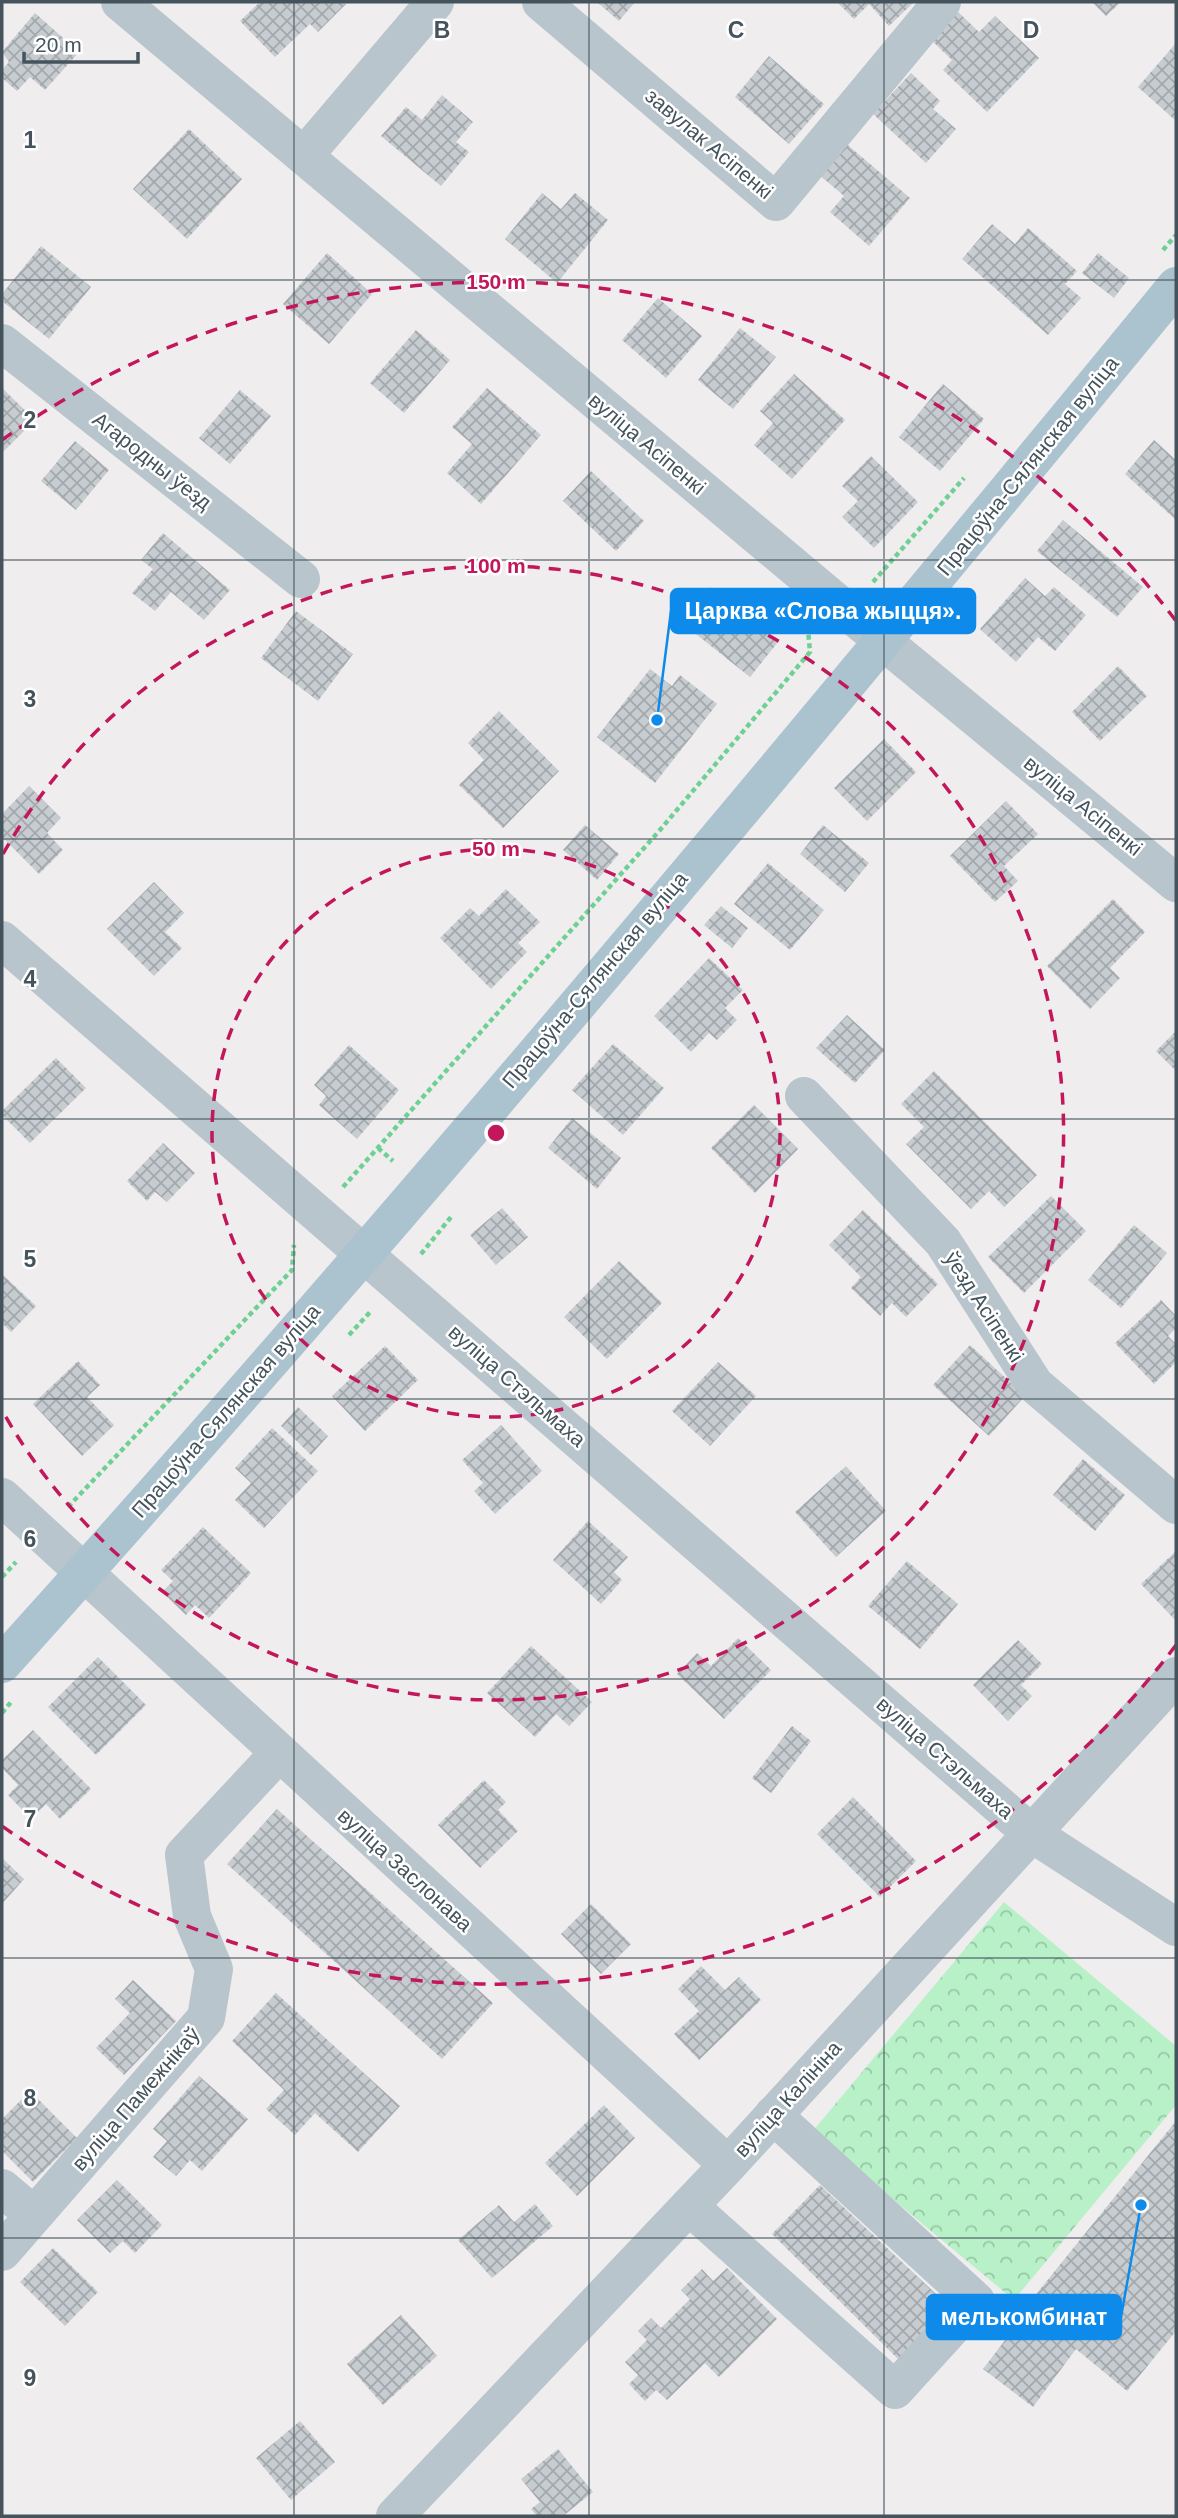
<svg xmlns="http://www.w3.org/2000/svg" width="1178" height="2518" font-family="Helvetica,sans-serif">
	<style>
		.park { fill: url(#park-crowns) }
		.building { fill: url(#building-cross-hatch) }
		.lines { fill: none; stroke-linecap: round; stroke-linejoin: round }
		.path { stroke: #6ed193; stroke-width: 4.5; stroke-dasharray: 5 3.5; stroke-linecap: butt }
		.minor { stroke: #b8c5cc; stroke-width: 38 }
		.major { stroke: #abc2cf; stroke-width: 38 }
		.grid { fill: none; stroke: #45545c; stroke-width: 2; stroke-opacity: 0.55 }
		.ring { fill: none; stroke: #c2185b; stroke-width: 3.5; stroke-dasharray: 12 9 }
		.labels { text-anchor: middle; stroke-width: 5; stroke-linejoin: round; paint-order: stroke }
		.street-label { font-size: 21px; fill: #45545c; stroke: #fff }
		.grid-label { font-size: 23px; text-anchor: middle; font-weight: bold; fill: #45545c; stroke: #fff; stroke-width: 5; stroke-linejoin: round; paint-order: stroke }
		.centre { fill: #c2185b; stroke: #fff; stroke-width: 3.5 }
		.ring-label { font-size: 21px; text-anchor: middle; font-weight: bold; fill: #c2185b; stroke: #fff; stroke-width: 5; stroke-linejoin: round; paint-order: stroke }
		.leader { fill: none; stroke: #0e8bea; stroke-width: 2.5 }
		.callout-dot { fill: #0e8bea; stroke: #fff; stroke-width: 2.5 }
		.callout { fill: #0e8bea; stroke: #0e8bea; stroke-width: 2.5 }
		.callout-label { font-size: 23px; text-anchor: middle; font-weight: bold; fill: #fff }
	</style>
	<defs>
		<pattern id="park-crowns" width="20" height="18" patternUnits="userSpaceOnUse" patternTransform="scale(1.75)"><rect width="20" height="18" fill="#b8f1c7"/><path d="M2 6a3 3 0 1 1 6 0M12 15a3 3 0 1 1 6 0" fill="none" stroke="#97c6a5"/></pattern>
		<pattern id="building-cross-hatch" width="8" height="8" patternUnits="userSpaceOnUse" patternTransform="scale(1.75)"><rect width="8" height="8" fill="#c7ccd1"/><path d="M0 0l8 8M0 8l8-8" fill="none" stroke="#a3a8ad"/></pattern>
	</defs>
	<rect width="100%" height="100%" fill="#f0edee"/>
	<path class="park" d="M1004,1902L1176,2046V2105L1014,2300L812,2132Z"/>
	<path class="building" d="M260,2H343L346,4L318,32L310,24L275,57L240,21Z
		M597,2H635L619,21Z
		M837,2H912L913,3L889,26L869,4L854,19Z
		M1092,2H1121L1106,16Z
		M955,9L979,32L995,16L1039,58L987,112L943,70L952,60L928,37Z
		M35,13L79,52L45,90L30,77L17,91L2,78V70L9,62L2,52Z
		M1176,43V121L1138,87Z
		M769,56L824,104L789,144L735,97Z
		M911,73L940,101L933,109L956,129L926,163L873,114Z
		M442,95L473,122L456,142L469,152L441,186L381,136L406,107L422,120Z
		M189,129L242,179L187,239L133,189Z
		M843,141L910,198L869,246L830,212L844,196L816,172Z
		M542,193L561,209L575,193L608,220L557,283L505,239Z
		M992,224L1015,244L1028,228L1077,271L1065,284L1081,298L1048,335L962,259Z
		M41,246L91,287L49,339L2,301V294Z
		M327,253L372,294L329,344L283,304Z
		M1098,253L1129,278L1114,298L1082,273Z
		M658,298L702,336L666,378L622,340Z
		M740,328L776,357L733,409L698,380Z
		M416,330L450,360L404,413L370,383Z
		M794,374L845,420L792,479L754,445L773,423L760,411Z
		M943,384L984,419L940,471L899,437Z
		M2,388L35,420L4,451L2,449Z
		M487,388L541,435L481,504L447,473L472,444L452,427Z
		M240,390L271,416L230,464L199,438Z
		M1154,440L1176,460V520L1125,474Z
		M75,441L109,470L76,510L41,481Z
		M871,456L918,502L874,548L842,517L858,501L842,486Z
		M591,471L644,521L616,551L563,501Z
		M1063,520L1143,587L1117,617L1037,551Z
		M163,533L230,590L204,620L171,592L155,611L132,593L153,569L141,560Z
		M1025,578L1045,596L1054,587L1086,615L1055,651L1038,637L1016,662L980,629Z
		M710,587L778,642L750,677L682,623Z
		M296,611L353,654L318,701L261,658Z
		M1118,666L1147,696L1100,741L1072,712Z
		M650,669L672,686L680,675L717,704L655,783L597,737Z
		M499,711L559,771L503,828L459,785L484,760L468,743Z
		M884,739L916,772L867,821L834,788Z
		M29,786L61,818L47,833L63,850L39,874L2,837V814Z
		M1006,801L1038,834L1004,866L1018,881L995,902L950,856Z
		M585,825L619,854L597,880L563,850Z
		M823,825L869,863L845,892L800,854Z
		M768,863L824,910L790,950L734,904Z
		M154,882L184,913L165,932L182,948L154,976L107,929Z
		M506,889L540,922L518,943L527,952L491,989L440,938L470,908L479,916Z
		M1113,899L1145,932L1110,968L1120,978L1090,1009L1047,966Z
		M721,906L748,928L732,948L704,925Z
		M709,958L743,990L725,1008L737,1020L717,1040L709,1033L691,1052L654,1016Z
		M847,1015L885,1050L855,1083L816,1048Z
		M1176,1031V1071L1156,1051Z
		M613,1044L664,1088L623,1135L572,1090Z
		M349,1045L399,1090L357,1139L319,1105L326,1096L314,1085Z
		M56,1058L86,1088L30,1143L2,1115V1111Z
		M934,1071L1037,1175L1004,1207L989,1191L971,1209L906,1144L924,1127L901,1104Z
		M754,1105L798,1149L755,1193L711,1148Z
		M572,1118L621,1158L597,1189L548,1148Z
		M163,1143L195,1173L167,1202L155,1192L147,1201L127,1181Z
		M1051,1196L1086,1231L1024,1293L988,1257Z
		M502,1208L528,1237L496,1265L470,1235Z
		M863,1210L938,1284L906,1317L892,1303L880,1316L851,1288L861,1277L829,1245Z
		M1134,1225L1167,1253L1121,1308L1088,1280Z
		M619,1261L662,1303L607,1359L564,1317Z
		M2,1274L36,1306L11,1332L2,1323Z
		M1161,1300L1176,1316V1328L1168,1336L1176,1344V1362L1154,1384L1115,1343Z
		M970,1345L1025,1396L989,1436L933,1385Z
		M385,1346L418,1380L365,1431L332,1396Z
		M78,1361L100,1385L87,1397L114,1425L82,1456L33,1404Z
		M718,1362L756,1396L710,1446L672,1411Z
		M298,1407L328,1436L311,1455L281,1426Z
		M501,1425L542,1471L495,1514L474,1491L483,1483L462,1460Z
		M272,1428L318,1471L264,1528L235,1500L251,1483L235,1468Z
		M1083,1459L1125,1495L1095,1531L1053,1495Z
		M846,1466L886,1511L836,1557L795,1512Z
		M588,1521L628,1557L614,1572L622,1580L601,1604L553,1560Z
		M203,1527L251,1573L209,1618L195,1605L186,1615L162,1592L173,1581L161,1570Z
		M1176,1551V1621L1141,1584Z
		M907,1561L958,1604L920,1649L868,1606Z
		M738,1638L771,1670L724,1719L677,1674L697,1653L711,1666Z
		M1018,1640L1042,1664L1021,1685L1032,1696L1008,1721L973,1685Z
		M531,1646L592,1702L569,1726L556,1714L535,1737L487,1693Z
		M98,1657L146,1705L96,1755L48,1707Z
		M792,1726L811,1741L771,1793L752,1778Z
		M33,1730L91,1789L60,1819L46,1804L31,1819L8,1795L18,1785L2,1768V1760Z
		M484,1780L506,1802L498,1810L518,1831L480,1868L438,1825Z
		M853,1797L916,1861L880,1897L817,1834Z
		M277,1809L493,2003L442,2059L227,1864Z
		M2,1858L24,1879L2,1904Z
		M591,1904L631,1944L601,1974L561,1934Z
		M701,1966L725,1990L739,1977L761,2000L699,2060L674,2034L699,2011L678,1989Z
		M133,1980L176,2021L124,2075L96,2048L130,2013L115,1999Z
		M276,1993L400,2106L358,2152L315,2113L295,2135L266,2109L284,2090L232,2041Z
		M199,2076L248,2119L202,2171L190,2160L176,2176L153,2157L167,2141L153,2129Z
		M30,2091L77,2138L33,2182L2,2151V2119Z
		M604,2105L635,2138L577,2196L545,2163Z
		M1176,2121V2331L1127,2391L1076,2349L1033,2407L983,2369L1006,2339L990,2327L1003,2310L1016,2319Z
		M117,2180L162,2225L135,2253L123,2241L110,2253L77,2220Z
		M820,2185L952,2309L901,2362L772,2234Z
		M535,2204L553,2226L492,2278L458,2240L499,2205L514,2222Z
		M53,2248L98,2292L65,2326L20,2282Z
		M727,2268L777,2319L719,2377L705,2363L667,2400L656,2390L645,2401L629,2384L638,2375L625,2362L647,2340L638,2331L651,2318L661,2328L690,2299L681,2290L702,2269L713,2281Z
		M401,2315L437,2356L383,2405L347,2364Z
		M300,2421L335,2462L291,2500L256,2458Z
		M558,2449L593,2492L563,2516H537L531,2509L540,2502L521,2479Z"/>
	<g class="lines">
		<path class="path" d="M1163,250L1176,235
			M873,582L964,478
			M378,1148L393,1161
			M343,1187L660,830L810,652L808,629
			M421,1254L451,1217
			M349,1335L372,1310
			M68,1507L292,1270L294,1245
			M2,1577L16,1562
			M2,1713L11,1702"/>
		<path class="minor" d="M120,2L884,642L1176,883
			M541,2L776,202L942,2
			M304,156L435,2
			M2,343L301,579
			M2,940L1031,1833L1176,1927
			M804,1096L943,1242L1035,1385L1176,1505
			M2,1497L728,2165
			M2,2188L34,2215
			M689,2206L895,2390L976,2301L773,2115
			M2,2252L206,2018L214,1969L192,1916L184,1855L278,1754
			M395,2516L728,2165L1176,1676"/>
		<path class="major" d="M2,1664C406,1216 793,752 1176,286"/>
	</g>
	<path class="grid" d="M294,2V2516M589,2V2516M884,2V2516M2,280H1176M2,560H1176M2,839H1176M2,1119H1176M2,1399H1176M2,1679H1176M2,1958H1176M2,2238H1176"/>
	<g class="ring">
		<circle cx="496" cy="1133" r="284"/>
		<path d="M3 854A567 567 0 1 1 3 1412"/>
		<path d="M1176 1645A851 851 0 0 1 2 1826M2 440A851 851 0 0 1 1176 621"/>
	</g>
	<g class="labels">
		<g class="street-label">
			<text transform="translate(709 144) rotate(40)" y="7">завулак Асіпенкі</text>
			<text transform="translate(647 444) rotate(40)" y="7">вуліца Асіпенкі</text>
			<text transform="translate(152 461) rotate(38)" y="7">Агародны ўезд</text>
			<text transform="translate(1028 466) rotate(-51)" y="7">Працоўна-Сялянская вуліца</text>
			<text transform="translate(1083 806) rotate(39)" y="7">вуліца Асіпенкі</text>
			<text transform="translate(595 980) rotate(-50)" y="7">Працоўна-Сялянская вуліца</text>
			<text transform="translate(984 1307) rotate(57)" y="7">ўезд Асіпенкі</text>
			<text transform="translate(517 1386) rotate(41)" y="7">вуліца Стэльмаха</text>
			<text transform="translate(226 1411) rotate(-49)" y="7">Працоўна-Сялянская вуліца</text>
			<text transform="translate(945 1758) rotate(41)" y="7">вуліца Стэльмаха</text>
			<text transform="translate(405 1870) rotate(42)" y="7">вуліца Заслонава</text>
			<text transform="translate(136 2099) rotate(-49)" y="7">вуліца Памежнікаў</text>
			<text transform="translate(788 2099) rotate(-48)" y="7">вуліца Калініна</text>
		</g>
	</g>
	<g class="grid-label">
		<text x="442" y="38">B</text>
		<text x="736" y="38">C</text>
		<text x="1031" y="38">D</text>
		<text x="30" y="148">1</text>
		<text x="30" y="428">2</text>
		<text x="30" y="707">3</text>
		<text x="30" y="987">4</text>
		<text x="30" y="1267">5</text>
		<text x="30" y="1547">6</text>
		<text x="30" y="1827">7</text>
		<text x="30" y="2106">8</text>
		<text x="30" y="2386">9</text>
	</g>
	<circle cx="496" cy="1133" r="10" class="centre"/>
	<g class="ring-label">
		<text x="496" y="289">150 m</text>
		<text x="496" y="573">100 m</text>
		<text x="496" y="856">50 m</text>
	</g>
	<path class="leader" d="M657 720L671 611M1141 2205L1121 2317"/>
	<g class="callout-dot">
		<circle cx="657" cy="720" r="7"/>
		<circle cx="1141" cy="2205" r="7"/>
	</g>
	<g class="callout">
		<rect x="671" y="589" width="304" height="44" rx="7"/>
		<rect x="927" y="2295" width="194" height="44" rx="7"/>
	</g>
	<g class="callout-label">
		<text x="823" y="619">Царква «Слова жыцця».</text>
		<text x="1024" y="2325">мелькомбинат</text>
	</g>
	<rect width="1178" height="2518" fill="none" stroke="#45545c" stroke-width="7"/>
	<path d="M24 52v10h114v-10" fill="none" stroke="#45545c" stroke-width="3.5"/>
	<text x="35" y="52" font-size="21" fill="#45545c" stroke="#ffffff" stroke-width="5" paint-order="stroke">20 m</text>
</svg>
